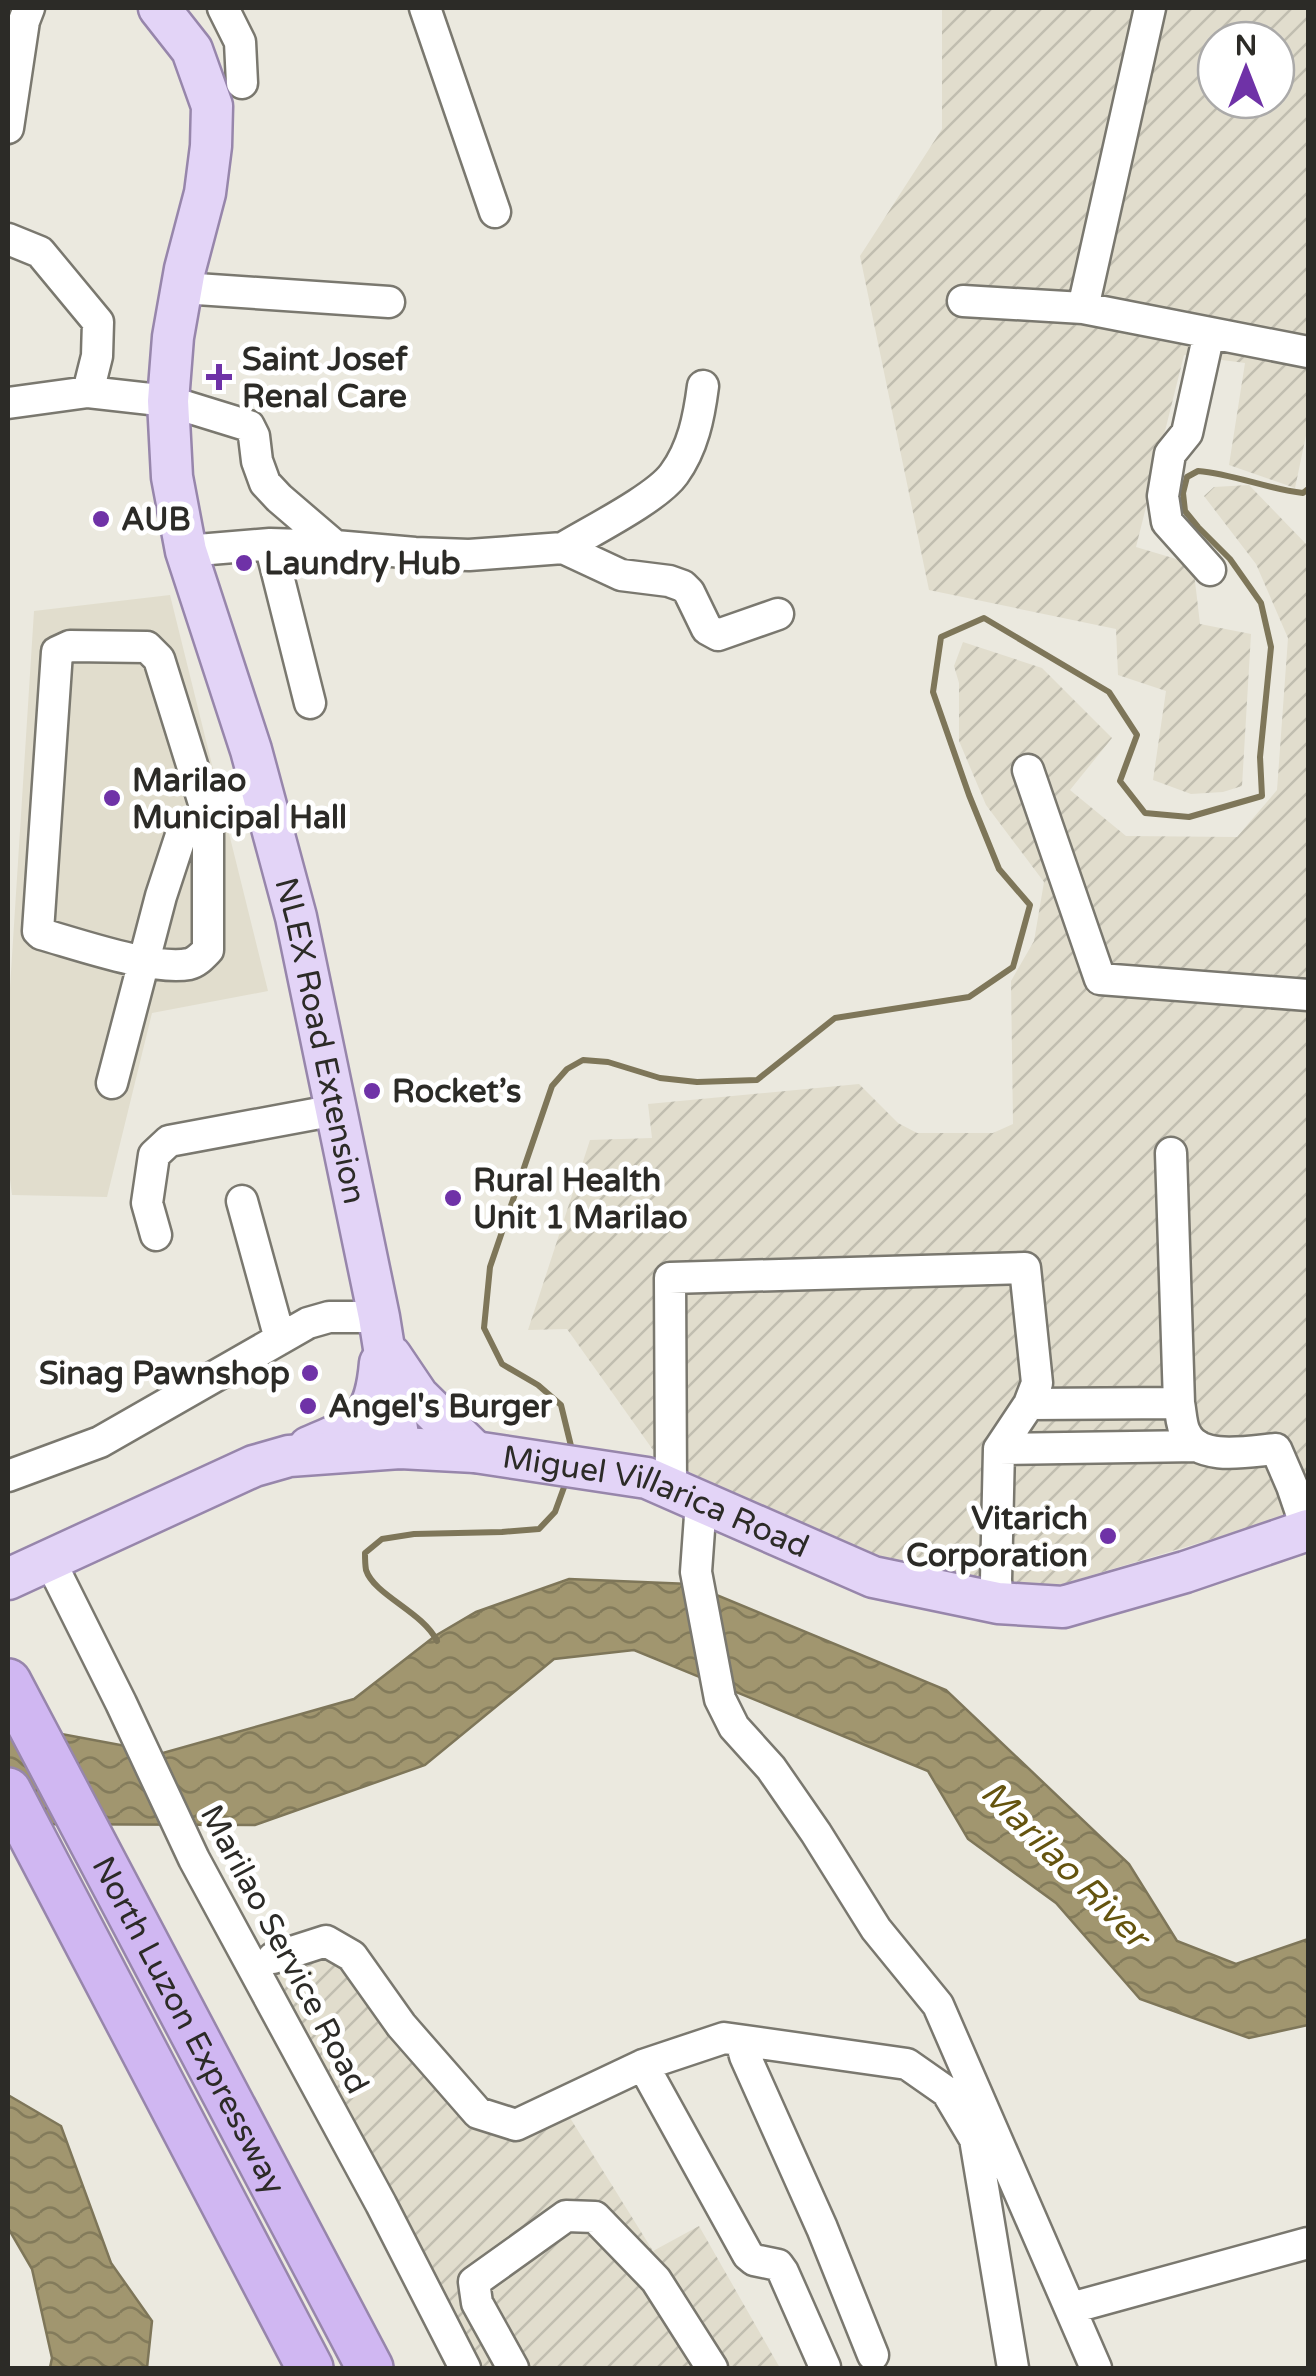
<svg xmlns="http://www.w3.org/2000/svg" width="1316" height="2376" font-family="'Varela Round',sans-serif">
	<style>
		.built { fill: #e1ddcd }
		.industrial { fill: url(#industrial-furrows); fill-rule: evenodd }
		.water { fill: url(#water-waves); stroke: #7e7659; stroke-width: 2.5 }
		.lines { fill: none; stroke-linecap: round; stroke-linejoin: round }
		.stream { stroke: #7e7659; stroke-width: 6 }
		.minor-casing { stroke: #7a786f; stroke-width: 35 }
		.major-casing { stroke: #9786ab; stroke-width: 45 }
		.highway-casing { stroke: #9786ab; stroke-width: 50 }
		.minor { stroke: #fff; stroke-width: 30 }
		.major { stroke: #e3d4f7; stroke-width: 40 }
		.highway { stroke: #d0b7f2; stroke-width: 45 }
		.poi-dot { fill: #6f32a7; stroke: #fff; stroke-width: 4 }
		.labels { text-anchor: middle; stroke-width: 10; stroke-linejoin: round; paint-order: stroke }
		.poi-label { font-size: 32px; font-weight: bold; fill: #2c2b27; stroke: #fff; text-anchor: start }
		.street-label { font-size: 32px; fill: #2c2b27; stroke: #fff }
		.water-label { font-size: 35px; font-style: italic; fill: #65540f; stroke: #fff }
	</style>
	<defs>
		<pattern id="industrial-furrows" width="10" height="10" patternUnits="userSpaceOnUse" patternTransform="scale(2.5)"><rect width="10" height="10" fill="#e1ddcd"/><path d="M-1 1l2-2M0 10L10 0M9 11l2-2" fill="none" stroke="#c1beb0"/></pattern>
		<pattern id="water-waves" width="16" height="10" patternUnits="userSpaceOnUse" patternTransform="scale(2.5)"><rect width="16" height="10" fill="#a1966f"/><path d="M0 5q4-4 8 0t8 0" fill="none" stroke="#837b5b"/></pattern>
	</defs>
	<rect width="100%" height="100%" fill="#ebe9df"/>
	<path class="built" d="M170,595L268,991L152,1013L107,1197L12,1195L8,1164V1019L34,611Z"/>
	<path class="industrial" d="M942,8H1308V426L1295,488L1229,465L1245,363L1184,355L1136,547L1193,564L1200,624L1251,634L1242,786L1223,792L1191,794L1153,780L1166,691L1118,675L1116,629L929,590L860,256L942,129ZM1216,40H1276V100H1216Z
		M1249,485L1308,546V1510L1046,1589L902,1574L658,1457L567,1329L528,1330L590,1140L652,1138L648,1104L859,1084L898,1123L917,1133H993L1013,1124L1011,981L1034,941L1044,882L986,805L959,741V683L954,666L963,642L1042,668L1112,738L1070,790L1126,836L1237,837L1277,790L1288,638L1256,564L1204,496L1214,487Z
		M338,1945L473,2115L562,2105L653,2251L699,2226L780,2368H476L277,1975Z"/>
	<path class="water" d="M569,1579L690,1584L946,1690L1129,1864L1177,1941L1236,1964L1308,1939V2025L1249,2038L1140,1999L1056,1903L968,1839L928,1771L634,1650L554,1659L425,1765L255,1825L8,1824V1724L163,1753L354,1699L435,1636L476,1612Z
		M8,2095L61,2126L111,2263L152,2321L147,2368H50L52,2358L32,2269L8,2228Z"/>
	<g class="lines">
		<path class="stream" d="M571,1451V1446L561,1405L538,1385L502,1364L484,1328L490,1267L552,1086L567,1069L583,1060L608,1062L660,1078L697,1082L757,1080L835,1018L969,997L1013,967L1030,905L999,869L969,795L933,692L941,637L984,618L1109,692L1137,735L1120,781L1145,813L1189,817L1262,796L1260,757L1271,647L1261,603L1230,559L1198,527L1185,511L1183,493L1187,477L1198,471C1234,474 1267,489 1303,493L1308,489
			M437,1641C423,1612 374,1595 366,1570C365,1564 365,1558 365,1553L382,1539L414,1534L502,1532L539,1529L555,1512L567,1479"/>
		<g class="minor-casing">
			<path id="minor" d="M223,8L240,42L242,83
				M425,8L495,212
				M1150,8L1083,308L1308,352
				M8,128L24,21L29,8
				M8,239L40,252L98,322L97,356L88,392
				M182,288L389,302
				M963,301L1083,308
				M1209,333L1187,433L1170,454L1163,496L1167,522L1210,570
				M8,403L88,392L168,401L249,426L254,436L257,461L265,483L279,498L335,546L415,553L469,555L563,548L621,575L669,581L683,586L689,592L707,629L718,635L778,614
				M270,544L310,703
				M563,548C591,531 657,498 674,474C693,448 699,417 703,386
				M186,551L270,544L335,546
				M70,646L147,647L159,659L208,816V950C202,956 197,962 189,964C154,971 77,944 41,934L38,931L57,652Z
				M1028,770L1100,979L1308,995
				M112,1083L161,896L183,829L262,787
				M1171,1153L1179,1403C1181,1412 1181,1426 1186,1434C1200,1462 1250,1451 1276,1449L1292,1486L1307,1530
				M242,1201L280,1339
				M156,1235L147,1203L154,1155L169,1141L336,1110
				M1029,1404L1179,1403
				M8,1476L100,1442L308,1323L329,1317H379
				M671,1488L670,1278L1025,1268L1037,1383L1029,1404L999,1449
				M701,1502L696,1572L720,1699L734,1727L771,1768L816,1833L876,1929L938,2005L1096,2368
				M49,1559L121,1703L194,1859L381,2204L465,2368
				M998,1603L996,1580L999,1449L1198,1446
				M273,1958L326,1941L352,1956L401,2025L478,2113L516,2125L643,2065L724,2038L907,2064L947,2092L975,2139L1013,2368
				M741,2041L745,2056L822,2228L873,2355
				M643,2065L748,2255L754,2260L778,2265L783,2272L825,2367
				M1071,2308L1308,2243
				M513,2368L477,2303L474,2282L566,2216L595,2217L656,2280L712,2368"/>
		</g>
		<g class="major-casing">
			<g id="major">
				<path id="s1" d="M159,8L192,50L212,106L211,146L205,193L185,269L173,337L168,401L172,477L186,551L251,750L296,917L379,1317L400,1448"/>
				<path d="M391,1356L418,1396L475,1452"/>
				<path d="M309,1447C360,1426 375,1421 380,1363"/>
				<path id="s2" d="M8,1579L254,1466L289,1456L400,1448L475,1452L647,1478L873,1577L998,1603L1063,1607L1185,1572L1308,1530"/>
			</g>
		</g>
		<g class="highway-casing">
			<g id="highway">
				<path id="s3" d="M8,1682L370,2368"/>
				<path d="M8,1791L310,2368"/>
			</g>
		</g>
		<use href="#minor" class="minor"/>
		<use href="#major" class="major"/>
		<use href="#highway" class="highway"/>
	</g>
	<g class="poi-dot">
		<path d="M214 362h10v10h10v10h-10v10h-10v-10h-10v-10h10z"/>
		<circle cx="101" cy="519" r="10"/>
		<circle cx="244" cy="563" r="10"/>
		<circle cx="112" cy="798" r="10"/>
		<circle cx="372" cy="1091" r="10"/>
		<circle cx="453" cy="1198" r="10"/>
		<circle cx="310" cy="1373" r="10"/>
		<circle cx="308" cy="1406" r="10"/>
		<circle cx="1108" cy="1536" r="10"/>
	</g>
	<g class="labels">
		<g class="poi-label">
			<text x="242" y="370">Saint Josef<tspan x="242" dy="37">Renal Care</tspan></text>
			<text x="121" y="530">AUB</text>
			<text x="264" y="574">Laundry Hub</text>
			<text x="132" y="791">Marilao<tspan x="132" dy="37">Municipal Hall</tspan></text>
			<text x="392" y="1102">Rocket’s</text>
			<text x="473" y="1191">Rural Health<tspan x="473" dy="37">Unit 1 Marilao</tspan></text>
			<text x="290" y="1384" text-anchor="end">Sinag Pawnshop</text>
			<text x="328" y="1417">Angel's Burger</text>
			<text x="1088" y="1529" text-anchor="end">Vitarich<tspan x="1088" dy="37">Corporation</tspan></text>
		</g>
		<g class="street-label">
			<text dy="11" stroke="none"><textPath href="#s1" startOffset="1072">NLEX Road Extension</textPath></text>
			<text dy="11" stroke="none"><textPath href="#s2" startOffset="682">Miguel Villarica Road</textPath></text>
			<text transform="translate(285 1949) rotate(62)" y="11">Marilao Service Road</text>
			<text dy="11" stroke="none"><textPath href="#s3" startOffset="388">North Luzon Expressway</textPath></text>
		</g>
		<g class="water-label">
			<text transform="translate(1065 1864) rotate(45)" y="12">Marilao River</text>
		</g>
	</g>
	<rect width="1316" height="2376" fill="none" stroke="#2c2b27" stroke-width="20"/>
	<g transform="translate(1246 70)"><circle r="48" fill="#ffffff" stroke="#abaaa9" stroke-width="2.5"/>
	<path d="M0-8L18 38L0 25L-18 38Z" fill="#6f32a7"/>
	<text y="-15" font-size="28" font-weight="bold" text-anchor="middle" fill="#2c2b27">N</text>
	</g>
</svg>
